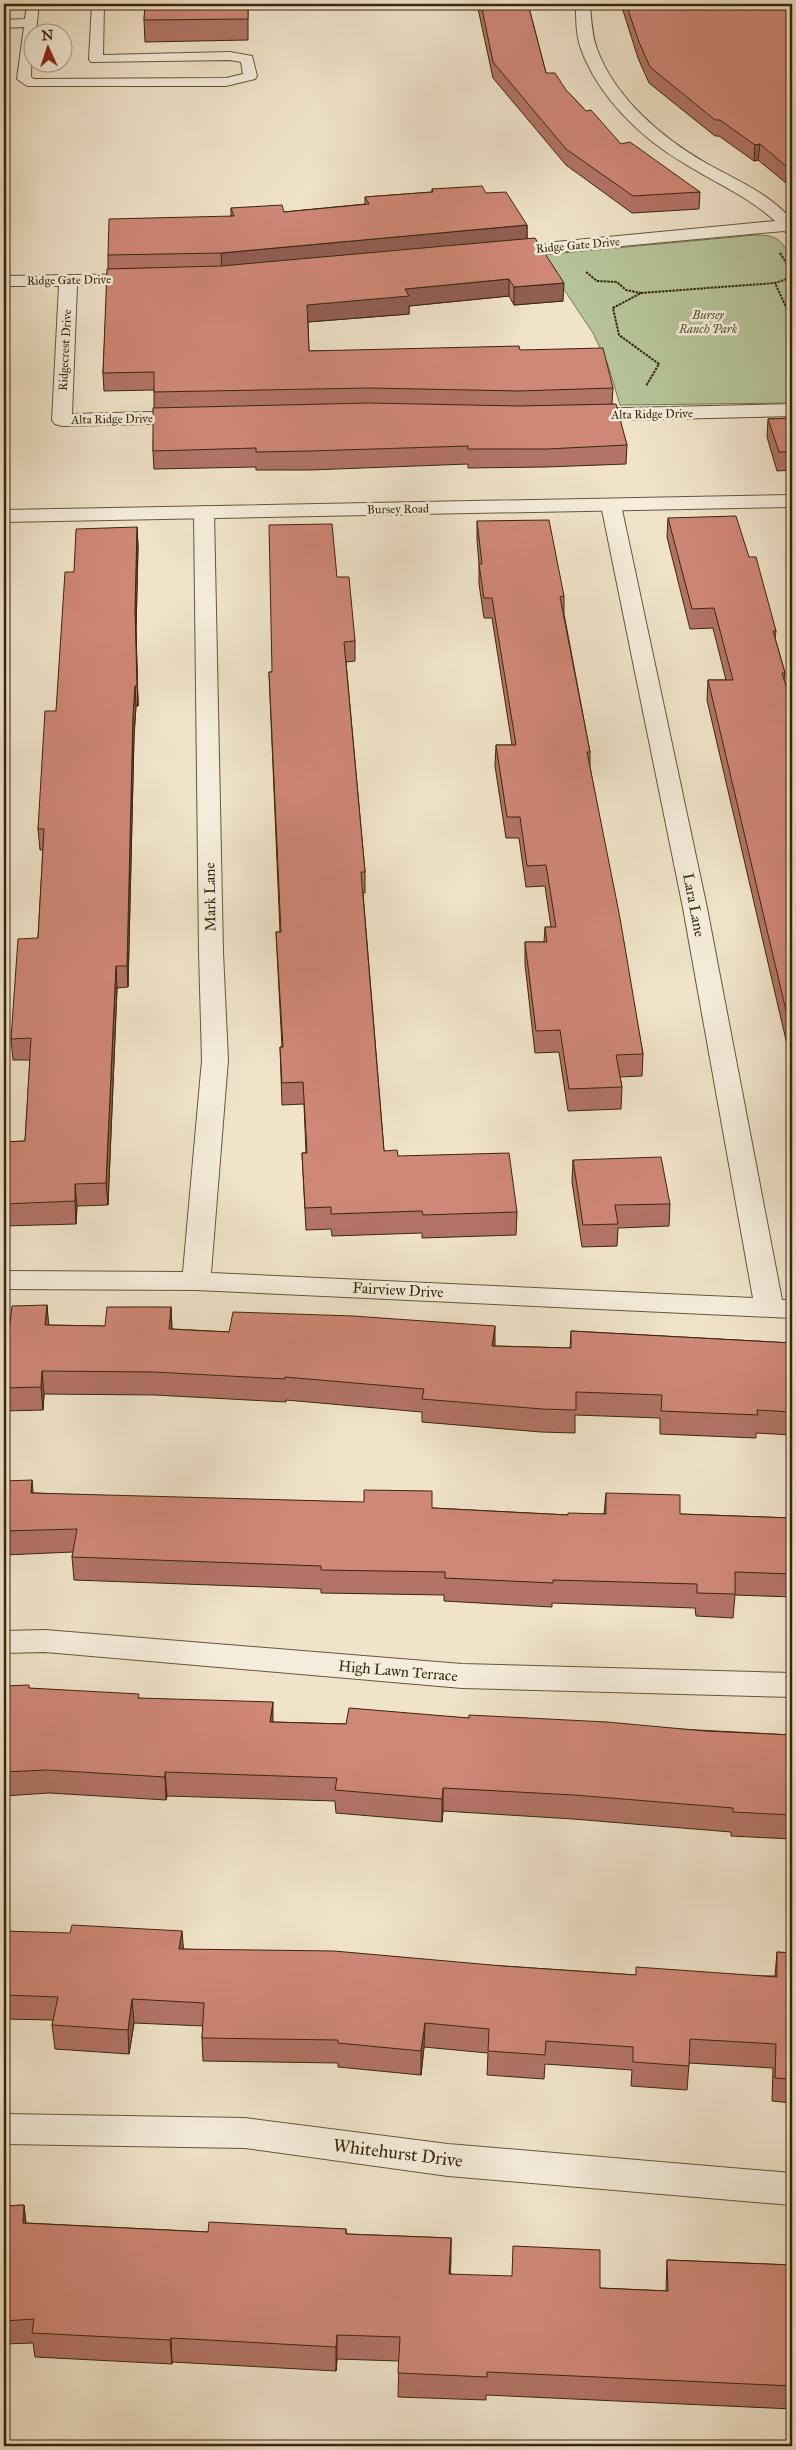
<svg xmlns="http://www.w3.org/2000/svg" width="796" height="2450" font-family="'IM FELL Great Primer',serif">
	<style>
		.green { fill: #b6c499; stroke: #787652 }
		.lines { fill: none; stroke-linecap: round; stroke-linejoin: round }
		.service-casing { stroke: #67563a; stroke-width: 2 }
		.minor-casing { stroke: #67563a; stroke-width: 2 }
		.tertiary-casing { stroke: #67563a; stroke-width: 2 }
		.path { stroke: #39270b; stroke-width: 2; stroke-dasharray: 2.5 1; stroke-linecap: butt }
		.service { fill: #f5eddc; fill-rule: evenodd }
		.minor { fill: #f5eddc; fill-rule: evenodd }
		.tertiary { fill: #f5eddc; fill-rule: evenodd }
		.wall { fill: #b27466; stroke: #39270b }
		.shaded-wall { fill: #915e53; stroke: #39270b }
		.building { fill: #cf8777; stroke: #39270b }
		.labels { text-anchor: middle; stroke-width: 5; stroke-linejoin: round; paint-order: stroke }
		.far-street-label { font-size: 12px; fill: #39270b; stroke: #f5eddc }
		.far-park-label { font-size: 12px; font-style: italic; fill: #584e2e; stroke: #f5eddc }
		.street-label { font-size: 15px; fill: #39270b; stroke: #f5eddc }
		.near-street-label { font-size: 18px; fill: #39270b; stroke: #f5eddc }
	</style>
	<rect width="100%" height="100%" fill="#f0e3c9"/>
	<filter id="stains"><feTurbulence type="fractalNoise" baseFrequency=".004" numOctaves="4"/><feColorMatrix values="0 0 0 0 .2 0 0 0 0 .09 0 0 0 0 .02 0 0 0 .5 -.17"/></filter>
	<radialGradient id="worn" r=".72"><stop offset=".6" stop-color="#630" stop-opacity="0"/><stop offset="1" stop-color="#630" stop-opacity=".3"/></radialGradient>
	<path class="green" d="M755,235C779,235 780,240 792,258V403L620,405L608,365L593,333L541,255Z"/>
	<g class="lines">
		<g class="service-casing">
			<path id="service" d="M27,4H39L36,32H32L31,77L34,79L226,78L243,74L241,62L230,60L91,62L89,59L92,4H104L103,55L230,52L252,56L257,76L255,79L226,86H27L17,79L24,27L4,28V20L25,19Z"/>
		</g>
		<g class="minor-casing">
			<path id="minor" d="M576,4H590C591,19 592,35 597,49C615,98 662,138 706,163C736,180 769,193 792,220V235L784,231L504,257L498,256L495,252L498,248L504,247L775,221C748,196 713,182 682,162C640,137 598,96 581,49C576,35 576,19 576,4Z
				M145,274L151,275L154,279L151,283L77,285L72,414L191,411L198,413L201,417L198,421L191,423L62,426L55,424L52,420L59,286H4V276Z
				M792,404V416L582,421L575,419L572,415L575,411L582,409Z
				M611,499L618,501L621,505L707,908L782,1300H792V1318L196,1290L4,1289V1271L183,1272L202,1060L199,952L194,512L197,508L204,506L211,508L214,512L223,952L228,1060L211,1273L753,1298L683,908L601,505L604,501Z
				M45,1630L462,1664L792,1673V1697L462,1688L45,1652L4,1653V1631Z
				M4,2114L245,2118L448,2144L792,2173V2205L448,2176L245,2148L4,2144Z"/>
		</g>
		<g class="tertiary-casing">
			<path id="tertiary" d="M792,495V507L4,522V510Z"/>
		</g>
		<path class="path" d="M780,253L792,272L787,279L775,283L792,320
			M586,272L597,281L617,282L626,290L641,293L613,308L619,335L659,364L646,386
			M641,293L775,283"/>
		<use href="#service" class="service"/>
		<use href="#minor" class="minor"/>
		<use href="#tertiary" class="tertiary"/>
	</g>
	<path class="wall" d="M145,4H248V40L145,42L144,20Z
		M477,4H528L546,73L566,90L586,111L621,144L700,192L699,209L632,213L566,165L493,78Z
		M621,4H788L786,9L792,23V182L786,183L758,160L754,161L719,136H715L649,83L638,58Z
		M432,189L486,193L527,225V239L563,301L514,305L509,296L409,306V314L308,322L309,351L520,350L613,388L612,404L627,445L626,464L546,467L468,468V464L310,470H256V467L154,469L153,451L154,408V390L104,391L103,373L108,269V255L231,216V208L284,212L365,204V197L432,192Z
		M792,418V470L777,471L767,437L768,419Z
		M668,518L749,557L776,631L775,638L785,673L784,680L792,705V1066L707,700L708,680H726L713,628L690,629L667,537Z
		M477,521L564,596V614L590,752V767L643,1054L642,1076L620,1077L622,1087L621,1109L568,1111L559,1052L535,1053L525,964V942H544L545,927H551L545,886L526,887L519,838H506L495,766L496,745H512L492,618H484L479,584V564L477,540Z
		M137,527L138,547L136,630L138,706H136L134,736L128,987L117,988L108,1205L77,1206L76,1224L4,1226V1142L25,1141L30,1060H13L11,1039L38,938L43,850H40L38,829L56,711L74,572Z
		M337,577L355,641V661L346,662L365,872V893H363L384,1151L398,1156L517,1212L516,1235L422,1238V1233L332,1236L331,1229L306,1230L302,1153H306L304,1104L282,1105L280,1047H282L276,932H280L269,672H272Z
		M573,1160L670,1204L669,1226L618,1228L617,1246L582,1247L572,1182Z
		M47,1305L48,1325L105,1326L171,1307L172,1329L495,1346L570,1348L571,1331L792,1343V1435L756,1433V1438L660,1434V1418L575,1415V1433L541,1432L422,1422V1412L286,1400V1402L155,1395L44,1394L43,1410L4,1411V1324H10Z
		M4,1481L33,1493L432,1508L568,1515L604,1514L606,1493L680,1514L792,1518V1597L735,1595L733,1618L696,1616L695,1608L552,1603V1607L444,1601V1595L321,1593V1589L74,1580L72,1557L73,1552L4,1555Z
		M4,1686L139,1698L273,1722L346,1724L469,1718L792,1735V1839L731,1836V1832L573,1819L443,1811L442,1822L336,1813L335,1801L167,1796L166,1800L49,1793L4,1796Z
		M4,1931L183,1949L503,1966L636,1975L775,1976L777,1952L792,1953V2103L772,2101L773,2068L689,2063L687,2090L631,2086L632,2070L545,2064L544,2079L487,2075L488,2053L424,2047L421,2075L338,2067V2063L203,2061L202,2038L203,2026L134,2023L129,2054L55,2049L52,2025L53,2020L4,2019Z
		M24,2205L26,2223L208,2232L346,2229L347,2234L451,2238L450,2274L600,2288L666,2291L667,2260L792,2265V2409L486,2395V2400L398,2397L399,2361L337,2359L336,2371L172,2362V2364L35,2357L33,2343L4,2344V2206Z"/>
	<path class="shaded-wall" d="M760,144L758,160L754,161L755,145Z
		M792,166V182L786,183L787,167Z
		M6,222L8,239L4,265V239Z
		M527,225V242L222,270L221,253Z
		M509,279V296L409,306V314L307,322V305L405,289Z
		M564,283L563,301L514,305V287Z
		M137,527L138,547L136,630L138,706L135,610Z
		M135,686L136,706L134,736L128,987L127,966L133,716Z
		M116,966L117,988L108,1205L106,1183Z
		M75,1184L77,1206L76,1224L75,1201Z
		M47,1305L49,1328L45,1325Z
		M171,1307L172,1330L169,1329Z
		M495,1326V1349L492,1346Z
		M42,1371L44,1394L43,1410L41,1387Z
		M32,1480L34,1503L31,1493Z
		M273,1702V1726L270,1722Z
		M165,1772L167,1796L166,1800L165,1777Z
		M443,1788V1811L442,1822V1799Z
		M182,1931L184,1955L179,1949Z
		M132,1999L134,2023L129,2054L128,2030Z
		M425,2023L424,2047L421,2075V2051Z
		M24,2205L26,2229L23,2223Z
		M451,2238V2262L449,2297V2274Z
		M337,2335V2359L336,2371V2347Z
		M171,2338L172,2362V2364L170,2340Z"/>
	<path class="building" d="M145,4H248V19L144,20Z
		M481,4H528L546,73H555L566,90L586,111L591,110L621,144L630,142L700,192L633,196L566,149L493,62Z
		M626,4H784L792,23V166L787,167L760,144L755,145L720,120H715L650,67L639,42Z
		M482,186L486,193L506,192L527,225L221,253L108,255L109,219L234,216L231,208L282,205L284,212L369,204L365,197L433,192L432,189Z
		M4,221L6,222L4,239Z
		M535,238L564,283L514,287L509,279L405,289L409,296L307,305L309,351L519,346L520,350L603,348L613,388L519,391L369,388L154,392V372L103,373L107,269L221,266Z
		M369,403L519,406L616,404L627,445L547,449H468V446L310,451L256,452V448L153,451V408Z
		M792,418V452H779L768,419Z
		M736,516L749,557H756L776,631H773L785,673H782L792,705V1036L708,680H733L714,608L692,609L668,518Z
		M549,520L564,596L560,597L590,752H587L620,918L643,1054L616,1055L622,1087L569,1089L560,1030L536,1031L525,942H547L545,927H556L546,865L527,866L520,817H507L496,745H516L492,598H484L479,564H482L477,521Z
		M332,524L337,577H349L355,641L344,642L365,872H361L384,1151L397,1150L398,1156L509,1153L517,1212L423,1215L422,1211L331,1214V1207L305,1208L302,1153H307L303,1082L282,1083L280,1047H283L276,932H281L269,672H272L269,525Z
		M137,527L135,610L137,686H135L133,716L127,966H116L106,1183L75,1184V1201L4,1204V1142L25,1141L31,1038L11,1039L18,939L38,938L44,829H38L45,711H56L65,572H74L76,529Z
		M661,1157L670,1204L615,1205L618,1224L583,1225L573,1160Z
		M47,1305L45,1325L105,1326L107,1307H171L169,1329L229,1332L233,1312L353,1316L495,1326L492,1346L571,1348V1331L792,1343V1412L757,1410L758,1415L661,1411L662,1395L576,1392V1410L542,1409L422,1399L424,1389L285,1377V1379L154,1372L42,1371L41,1387L4,1388V1324H10L12,1306Z
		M32,1480L31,1493L364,1502V1490L432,1491V1508L568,1515V1513L606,1514V1493L680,1495V1514L792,1518V1574L735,1572V1594L697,1593V1584L553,1580V1583L445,1578V1572L321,1570V1566L72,1557L77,1529L4,1531V1481Z
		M29,1685V1688L139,1694L138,1698L273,1702L270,1722L346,1724L349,1708L469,1718V1715L607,1722L705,1731L792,1735V1815L733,1812V1808L574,1795L443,1788L442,1799L335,1790L337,1778L165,1772V1777L47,1770L4,1772V1686Z
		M72,1925L182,1931L179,1949L334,1951L503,1966L636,1975V1967L777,1977V1952L792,1953V2079L775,2078L776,2044L690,2039L689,2066L633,2062V2047L546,2041L545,2055L488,2051L489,2029L425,2023L421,2051L338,2043V2040L202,2038L204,2003L132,1999L128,2030L52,2025L58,1997L4,1995V1931L70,1933Z
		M24,2205L23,2223L208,2232L209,2222L346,2229V2234L451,2238L449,2274L512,2276L513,2246L600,2250V2288L668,2291L667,2260L792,2265V2386L487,2372V2377L398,2373L400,2337L337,2335L336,2347L171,2338L170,2340L32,2333L34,2319L4,2321V2206Z"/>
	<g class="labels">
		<g class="far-street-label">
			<text transform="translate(578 245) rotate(-5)" y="4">Ridge Gate Drive</text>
			<text transform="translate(69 280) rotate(-1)" y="4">Ridge Gate Drive</text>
			<text transform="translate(65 350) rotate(-87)" y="4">Ridgecrest Drive</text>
			<text transform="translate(652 414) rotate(-1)" y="4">Alta Ridge Drive</text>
			<text transform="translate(112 419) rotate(-1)" y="4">Alta Ridge Drive</text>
			<text transform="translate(398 509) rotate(-1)" y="4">Bursey Road</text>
		</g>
		<g class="far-park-label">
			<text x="708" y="319">Bursey<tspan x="708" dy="14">Ranch Park</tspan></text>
		</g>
		<g class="street-label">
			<text transform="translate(210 897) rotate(-91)" y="5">Mark Lane</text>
			<text transform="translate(694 905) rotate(79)" y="5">Lara Lane</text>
			<text transform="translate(398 1290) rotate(3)" y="5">Fairview Drive</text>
			<text transform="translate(398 1671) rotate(5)" y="5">High Lawn Terrace</text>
		</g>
		<g class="near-street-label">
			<text transform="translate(398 2153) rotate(7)" y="6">Whitehurst Drive</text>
		</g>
	</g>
	<rect width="796" height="2450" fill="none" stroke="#f0e3c9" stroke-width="20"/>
	<rect x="5" y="5" width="786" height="2440" fill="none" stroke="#39270b" stroke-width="2.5"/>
	<rect x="10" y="10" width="776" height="2430" fill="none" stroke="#39270b"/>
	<g transform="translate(48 48) rotate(357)"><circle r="24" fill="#f5eddc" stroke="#aa9e88"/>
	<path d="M0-4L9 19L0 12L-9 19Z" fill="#8f2418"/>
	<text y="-8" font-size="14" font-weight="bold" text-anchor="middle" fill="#39270b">N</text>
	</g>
	<rect width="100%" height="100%" filter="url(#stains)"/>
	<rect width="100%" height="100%" fill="url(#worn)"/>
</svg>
